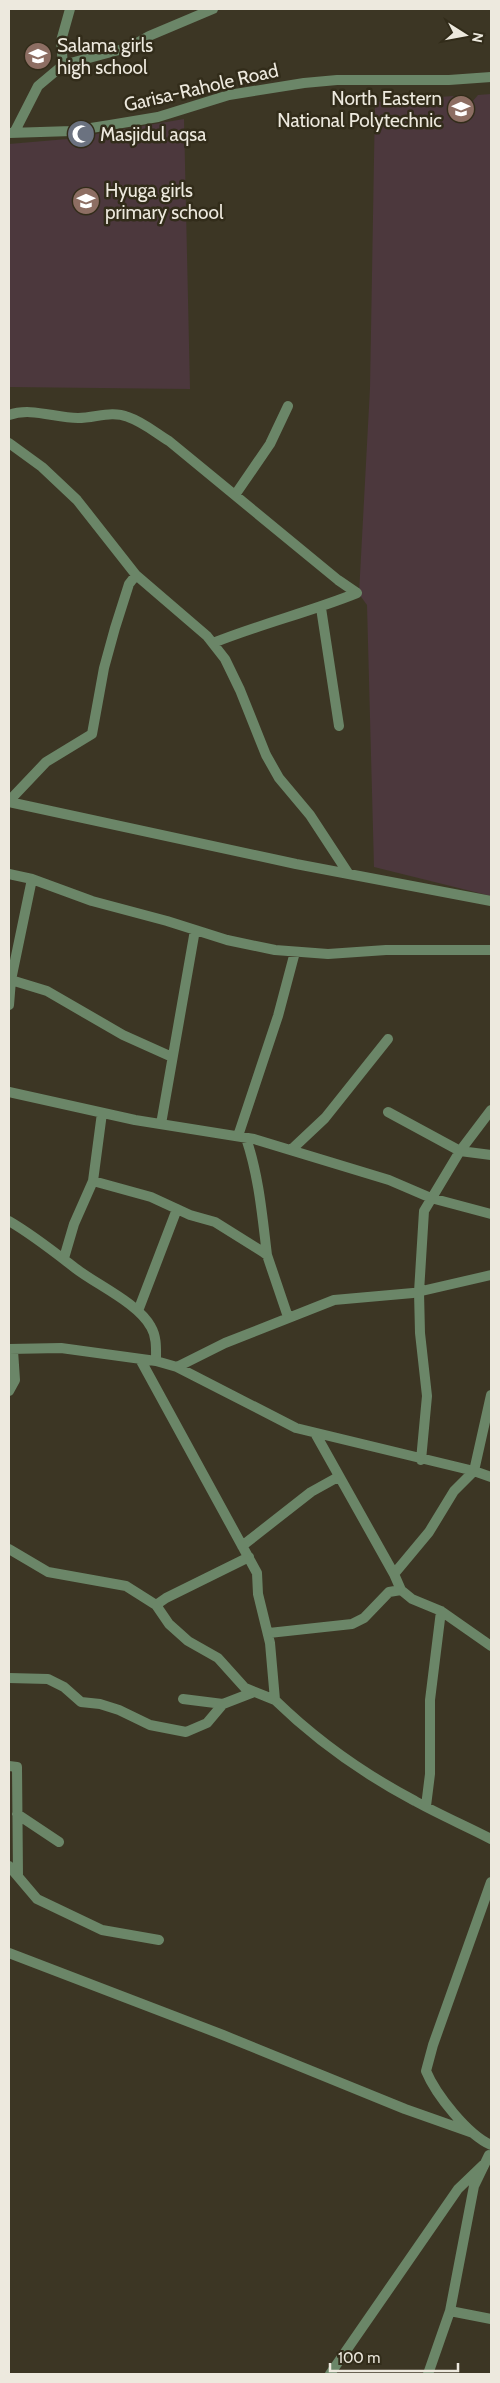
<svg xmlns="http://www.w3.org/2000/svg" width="500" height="2383" font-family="Cabin,sans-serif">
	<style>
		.education { fill: #4c383d }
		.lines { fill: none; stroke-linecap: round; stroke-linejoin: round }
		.minor { stroke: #6b8668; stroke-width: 10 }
		.labels { text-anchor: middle; stroke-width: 5; stroke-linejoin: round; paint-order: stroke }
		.poi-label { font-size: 19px; fill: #ede9de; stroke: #322c1a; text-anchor: start }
		.street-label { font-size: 19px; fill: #ede9de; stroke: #322c1a }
	</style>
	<rect width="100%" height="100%" fill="#3c3624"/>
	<path class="education" d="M491,94V896L374,867L367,605L359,594L370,388L375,102L453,96L460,102H472L478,95Z
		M184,119L190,389L9,387V144L67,139Z"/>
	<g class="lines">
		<path class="minor" d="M63,65L61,41L70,9
			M9,133L72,131L110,125L158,117L229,95L304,83L337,80H449L491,77
			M14,133L38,86L63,65L130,47L149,36L213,9
			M9,415C31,407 55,418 78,418C96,418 111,410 128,417C143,422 156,433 169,441L338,580L357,593
			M9,443L42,467L77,500L136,575L207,636L225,659L240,690L266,755L279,778L310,815L348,873
			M235,495L270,444L288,406
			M321,608L339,726
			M213,643C260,624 310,612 357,593
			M9,801L46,762L92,734L104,668L115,628L129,584L136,575
			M9,802L296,864L491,901
			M9,874L32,879L92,901L167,921L227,940L275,950L328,954L386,950H491
			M11,980L47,991L123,1035L172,1057
			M9,1005L11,980L32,879
			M9,1092L135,1120L254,1139L389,1180L431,1198L491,1214
			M388,1112L460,1151L491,1155
			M161,1124L195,930
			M238,1136L278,1016L295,952
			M246,1138C259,1177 262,1214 267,1255
			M291,1150L325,1118L388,1039
			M93,1181L151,1197L190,1215L215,1222L263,1252L267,1255L288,1317
			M9,1221C33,1235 53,1251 75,1268C97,1285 138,1303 151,1327C157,1337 156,1350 156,1361
			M64,1258L74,1224L93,1181L102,1113
			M138,1311L177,1209
			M9,1349L61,1348L156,1361L177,1367L296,1428L474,1471L491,1477
			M140,1359L257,1573L258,1594L270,1643L275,1700C316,1740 364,1774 415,1801C440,1815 466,1826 491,1839
			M177,1367L225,1343L334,1300L413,1293L491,1275
			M9,1391L15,1380L13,1350
			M315,1433L394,1574L401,1590L412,1599L441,1611L491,1646
			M421,1460L427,1396L420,1333L419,1292L424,1211L460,1151L491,1110
			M242,1546L311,1492L338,1477
			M9,1549L48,1572L126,1586L156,1605
			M249,1557L166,1598L156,1605L169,1624L188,1641L218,1658L245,1688L275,1700
			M394,1574L429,1532L454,1491L474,1471L491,1395
			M269,1633L352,1624L364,1618L389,1592L401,1590
			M9,1678L48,1679L64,1687L81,1702L100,1704L119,1710L150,1725L186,1732L207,1723L223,1704
			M183,1699L223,1704L254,1692
			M9,1766L17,1767L18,1875
			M426,1806L430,1774V1700L441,1611
			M17,1814L59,1842
			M9,1866L37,1899L102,1930L159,1940
			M491,1882L433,2045L426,2071C436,2095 468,2135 491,2145
			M9,1953L223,2035L405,2109L473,2133
			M450,2311L491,2319
			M330,2374L458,2189L483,2165
			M428,2374L450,2311L474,2186L489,2155"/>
	</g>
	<defs>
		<g id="school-disc" transform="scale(1.4375)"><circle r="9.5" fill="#8d6e63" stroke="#322c1a"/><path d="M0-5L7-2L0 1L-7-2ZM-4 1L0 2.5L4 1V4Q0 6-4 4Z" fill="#fff"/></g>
		<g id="university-disc" transform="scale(1.4375)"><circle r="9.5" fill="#8d6e63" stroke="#322c1a"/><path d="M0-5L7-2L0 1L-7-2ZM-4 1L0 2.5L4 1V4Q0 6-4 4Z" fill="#fff"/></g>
		<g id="mosque-disc" transform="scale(1.4375)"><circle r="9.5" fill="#6b7280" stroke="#322c1a"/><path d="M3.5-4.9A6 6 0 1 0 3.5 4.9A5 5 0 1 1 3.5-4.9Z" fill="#fff"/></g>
	</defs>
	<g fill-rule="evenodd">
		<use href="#school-disc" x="38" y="56"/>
		<use href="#university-disc" x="461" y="109"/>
		<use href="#mosque-disc" x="81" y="134"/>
		<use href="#school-disc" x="86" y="201"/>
	</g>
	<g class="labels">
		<g class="poi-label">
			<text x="57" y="52">Salama girls<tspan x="57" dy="22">high school</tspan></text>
			<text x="442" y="105" text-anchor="end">North Eastern<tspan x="442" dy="22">National Polytechnic</tspan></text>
			<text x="100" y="141">Masjidul aqsa</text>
			<text x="105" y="197">Hyuga girls<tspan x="105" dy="22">primary school</tspan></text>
		</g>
		<g class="street-label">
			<text transform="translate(201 87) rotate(-13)" y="7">Garisa-Rahole Road</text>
		</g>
	</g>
	<rect width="500" height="2383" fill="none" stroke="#ede9de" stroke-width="20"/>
	<g transform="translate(465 35) rotate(101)" stroke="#322c1a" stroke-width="4" paint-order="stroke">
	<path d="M0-4L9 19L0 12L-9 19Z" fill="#ede9de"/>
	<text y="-8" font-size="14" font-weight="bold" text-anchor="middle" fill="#ede9de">N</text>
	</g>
	<path d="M330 2363v8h128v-8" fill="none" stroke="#ede9de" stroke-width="2.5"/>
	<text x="338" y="2363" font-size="15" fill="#ede9de" stroke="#322c1a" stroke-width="4" paint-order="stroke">100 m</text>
</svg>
